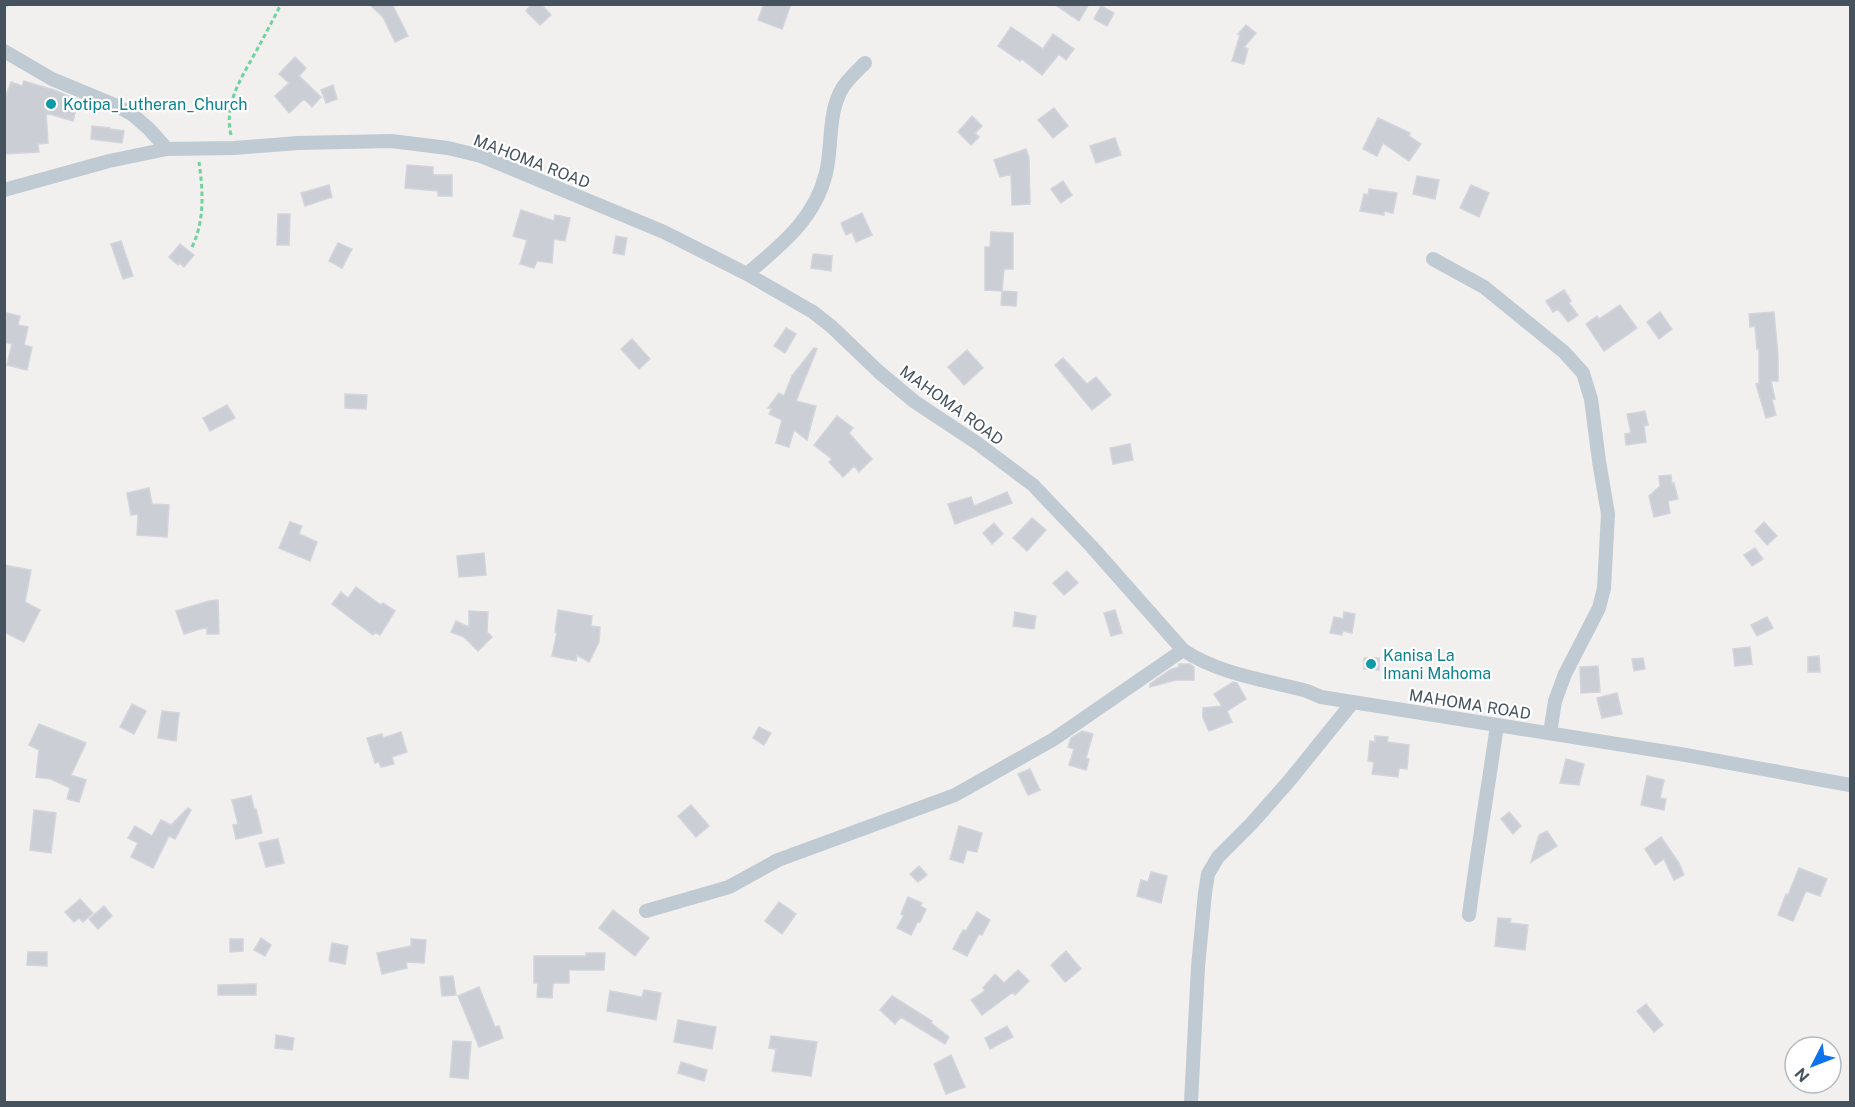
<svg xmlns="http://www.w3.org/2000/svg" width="1855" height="1107" font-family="'Public Sans',sans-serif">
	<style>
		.building { fill: #cbced4; stroke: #d2d5db; stroke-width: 1.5 }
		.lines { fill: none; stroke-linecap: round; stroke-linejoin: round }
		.path { stroke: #71d2a0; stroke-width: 3; stroke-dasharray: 4.5 3; stroke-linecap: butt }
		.minor { stroke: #bfcad2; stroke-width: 14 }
		.culture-dot { fill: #0f9aa8; stroke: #fff; stroke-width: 2 }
		.labels { text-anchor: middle; stroke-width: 4.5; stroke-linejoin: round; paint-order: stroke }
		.culture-label { font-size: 16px; fill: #0d838f; stroke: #fff; text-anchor: start }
		.street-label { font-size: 16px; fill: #46535e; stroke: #fff }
	</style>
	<rect width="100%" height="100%" fill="#f2efef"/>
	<path class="building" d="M369,4H392L408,36L395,42L383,17Z
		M532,4H541L551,15L540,25L526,11Z
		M764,4H791L782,29L758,20Z
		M1054,4H1089L1079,21Z
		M1101,6L1114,13L1107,26L1094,19Z
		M1246,25L1256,33L1244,47L1248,49L1244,64L1232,61L1240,35L1238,34Z
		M1011,27L1043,49L1053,34L1074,49L1066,60L1059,54L1042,75L1022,59L1020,61L998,46Z
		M295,57L306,68L299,76L321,97L312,107L304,99L289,113L275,96L289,83L279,74Z
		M24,81L54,90L78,100L73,121L46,113L48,143L38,144L39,152L4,154V101L11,82L22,86Z
		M333,85L337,99L326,103L321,90Z
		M1054,108L1068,126L1053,138L1038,120Z
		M972,116L982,126L975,133L979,137L971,145L958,132Z
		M1378,118L1410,133L1409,136L1421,144L1409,161L1383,143L1377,156L1363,149Z
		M92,126L110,128V129L124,131L122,143L91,139Z
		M1115,138L1121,155L1096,163L1090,146Z
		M1026,149L1029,158L1030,204L1012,205L1011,174L1000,177L994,160Z
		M407,165L433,167V175H452V196H438V191L405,188Z
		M1417,176L1439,180L1435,199L1413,194Z
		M1063,181L1072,195L1061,203L1051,189Z
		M329,185L332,197L305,206L301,193Z
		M1471,185L1489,193L1479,217L1460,208Z
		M1369,189L1397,193L1393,213L1384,211V215L1360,211L1364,194L1368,195Z
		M521,210L554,221L555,215L570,218L565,241L554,239L552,263L537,261L534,268L520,264L527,240L513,236Z
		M862,213L872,235L856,242L852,232L846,235L841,223Z
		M278,214H290L289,245H277Z
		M991,232L1013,233V269H1004L1002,291L985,290V247H990Z
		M616,236L627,238L624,255L613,253Z
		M121,241L133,276L123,279L111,244Z
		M338,243L352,249L342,268L329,261Z
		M180,244L194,255L184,267L180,263L178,265L169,257Z
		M813,254L832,256L831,271L811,268Z
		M1564,290L1571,301L1569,303L1578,315L1568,322L1558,309L1553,312L1546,301Z
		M1002,291L1017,292L1016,306L1001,305Z
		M1620,305L1637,328L1604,351L1586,324L1597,316L1599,319Z
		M1660,312L1672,329L1659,339L1647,322Z
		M1774,312L1778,355V381H1771L1775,399L1772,400L1776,415L1766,418L1756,384H1759V349H1757L1755,326L1750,327L1749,314Z
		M7,313L20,316L18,325L28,327L24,345L32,347L27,370L7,365L12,344L4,342V327Z
		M786,328L796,334L785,353L774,346Z
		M632,339L650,359L639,369L621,349Z
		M814,348L817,349L796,401L816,406L807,440L794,430L789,447L776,443L782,420L769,414L772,409L768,408L779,393L784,396L792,376Z
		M967,350L983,368L964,385L948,367Z
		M1063,358L1087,384L1096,377L1111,395L1092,410L1055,365Z
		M345,394L367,395L366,409L345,408Z
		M227,405L235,418L210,431L203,418Z
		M1645,411L1648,425L1644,426L1646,442L1626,445L1625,434L1631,433L1627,414Z
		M837,416L853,428L849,433L872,459L859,472L854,466L843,477L829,462L832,459L814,445Z
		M1130,444L1133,460L1113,464L1110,448Z
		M1671,475L1672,484L1674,483L1678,499L1668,501L1670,513L1654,517L1649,496L1660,486L1659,476Z
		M149,488L152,504L169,505L167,537L137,535L138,514L131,515L127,493Z
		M1007,492L1012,503L955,524L948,504L971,497L974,506Z
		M1032,518L1046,530L1027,551L1013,538Z
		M290,522L302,526L299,534L317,542L310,561L279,548Z
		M1764,522L1777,536L1767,545L1755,531Z
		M994,523L1003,534L992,544L983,533Z
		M1755,548L1763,559L1752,566L1744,555Z
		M484,553L486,575L459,577L457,556Z
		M4,565L31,570L25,602L40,610L24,642L4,632Z
		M1067,571L1078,583L1064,595L1053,583Z
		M356,587L381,605L383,603L395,611L380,635L375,632L373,635L332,604L341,592L348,598Z
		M218,600L219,634H207V627L184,634L176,611L209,601Z
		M558,610L592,616L591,626L600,627L599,642L589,662L577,655L576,661L552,656L557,632H555Z
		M1115,610L1122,633L1111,636L1104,613Z
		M469,611L488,612L487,632L492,637L478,651L464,637L451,632L456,621L469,627Z
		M1015,612L1036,616L1034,629L1013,626Z
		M1344,612L1355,614L1352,633L1343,631L1342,635L1330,633L1334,617L1343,619Z
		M1767,617L1773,628L1757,636L1751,625Z
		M1750,647L1752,664L1735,666L1733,649Z
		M1819,656L1820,672H1808V657Z
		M1364,658H1379V670L1364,669Z
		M1643,658L1645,669L1634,671L1632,659Z
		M1179,664H1190L1194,667V680H1176L1150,687V684L1170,670L1179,667Z
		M1598,666L1600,692L1581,693L1580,667Z
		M1233,682L1237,683L1246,699L1227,711L1232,722L1209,731L1203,718V708L1222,706L1214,694Z
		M1617,693L1622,714L1602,718L1597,698Z
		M132,704L146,711L134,734L120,727Z
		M162,711L179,713L176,741L158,738Z
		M39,724L86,743L71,775L86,780L79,802L67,799L70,788L51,779L36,777L39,750L29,745Z
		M759,727L771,733L764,745L753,738Z
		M1082,731L1093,734L1086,758L1089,759L1086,770L1069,765L1074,749L1068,747L1071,738Z
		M401,732L407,752L392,757L394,764L381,767L379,762L375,763L367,738L382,734L383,738Z
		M1375,736L1388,737L1387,742L1409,745L1407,769L1399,768L1398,777L1372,774L1374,762L1368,761L1370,741L1375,742Z
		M1566,759L1584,764L1579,785L1560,783Z
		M1030,769L1040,790L1028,795L1018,774Z
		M1647,776L1664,780L1660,798L1666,799L1664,810L1641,805Z
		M251,796L254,809H256L262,833L236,839L233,825L238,824L232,800Z
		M691,805L709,826L696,837L678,816Z
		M188,808L191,810L175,839L169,836L153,868L131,857L138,843L128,838L135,826L152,836L161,820L171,825Z
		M34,810L56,813L51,853L30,850Z
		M1509,812L1521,826L1513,834L1501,819Z
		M959,826L982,833L977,852L967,850L963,863L950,859Z
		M1547,831L1557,846L1531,862L1539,835Z
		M1661,837L1679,863L1684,875L1674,880L1664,859L1655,865L1645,849Z
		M278,839L284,863L266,867L259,843Z
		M919,866L927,875L918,882L910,874Z
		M1799,868L1827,879L1820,896L1806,891L1793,921L1778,915L1786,894L1788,895Z
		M1151,872L1167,876L1161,903L1137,896L1141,880L1148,882Z
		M908,897L922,903L920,906L926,909L920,922L918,921L911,935L897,928L904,915L901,914Z
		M80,899L93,913L83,922L79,918L74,922L65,912Z
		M779,902L796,914L782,934L765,921Z
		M104,906L112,916L98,929L89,919Z
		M613,910L649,938L635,956L599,928Z
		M977,912L990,920L982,935L979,934L967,956L953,949L963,930L966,931Z
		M1498,918L1511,919L1510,923L1528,925L1525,950L1495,946Z
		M261,938L271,945L265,956L254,950Z
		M230,939H243V951L230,952Z
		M411,939L426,940L424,963L406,962L407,968L382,974L377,953L411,946Z
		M332,943L348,946L345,964L329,961Z
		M1066,951L1081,969L1065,982L1051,965Z
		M28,952H47V966L27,965Z
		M586,953H605L604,970H569V983H553L552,998L537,997L538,983H534V956H586Z
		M1018,970L1029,981L1015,995L1013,992L982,1015L971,1000L985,991L983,988L995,974L1004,983Z
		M453,976L456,995L442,996L440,977Z
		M256,984V995H218V985Z
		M479,987L495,1027L499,1026L503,1038L479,1047L458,996Z
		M644,990L661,993L656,1020L607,1011L610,991L642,997Z
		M892,996L932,1021L931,1023L949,1037L945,1044L901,1017L895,1024L880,1010Z
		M1646,1004L1663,1025L1654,1032L1637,1011Z
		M678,1020L716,1027L712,1049L674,1042Z
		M1007,1026L1013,1037L990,1049L985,1038Z
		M276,1035L294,1038L292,1050L275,1048Z
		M771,1036L817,1042L811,1076L772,1071L776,1049L769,1048Z
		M453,1041L471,1042L468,1079L450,1077Z
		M951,1055L965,1087L946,1094L934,1064Z
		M681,1062L707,1070L704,1081L678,1073Z"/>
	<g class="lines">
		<path class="path" d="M4,6L10,4
			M231,135C223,102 244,74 259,46C266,33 274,18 281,4
			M192,247C205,220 203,191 199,162"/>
		<path class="minor" d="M4,51L52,79L117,106L133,115L149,129L167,149
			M4,190L109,161L167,149L234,148L298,143L391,141L448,148L481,156L664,232L747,274L813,312L832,327L879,372L915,402L977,443L1033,485L1092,547L1183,650C1219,674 1265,680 1307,691L1321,697L1680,754L1850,785
			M1433,259L1484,287L1564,352L1583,373L1591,399L1599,461L1608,514L1604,588L1599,608L1565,674L1555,701L1550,733
			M747,274C781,245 815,219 826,173C833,144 827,113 843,87C849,78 858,70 865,63
			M646,911L729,887L778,860L955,795L1054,739L1183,650
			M1469,915C1477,852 1488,789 1497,725
			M1191,1102L1198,967L1205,893L1208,874L1218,857L1252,823L1289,781L1353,702"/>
	</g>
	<g class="culture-dot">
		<circle cx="51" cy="104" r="6"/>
		<circle cx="1371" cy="664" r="6"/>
	</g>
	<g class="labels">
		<g class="culture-label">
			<text x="63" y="110">Kotipa_Lutheran_Church</text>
			<text x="1383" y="661">Kanisa La<tspan x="1383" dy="18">Imani Mahoma</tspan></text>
		</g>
		<g class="street-label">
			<text transform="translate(532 161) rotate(21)" y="6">MAHOMA ROAD</text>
			<text transform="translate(952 405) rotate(36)" y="6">MAHOMA ROAD</text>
			<text transform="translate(1470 704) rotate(9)" y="6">MAHOMA ROAD</text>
		</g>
	</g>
	<rect width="1855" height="1107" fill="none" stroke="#46535e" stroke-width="12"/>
	<g transform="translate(1813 1065) rotate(228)"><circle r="28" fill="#ffffff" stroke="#b5babf" stroke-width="1.5"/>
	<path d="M0-4.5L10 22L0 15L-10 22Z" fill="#0e73ec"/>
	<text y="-9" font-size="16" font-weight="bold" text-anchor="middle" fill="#46535e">N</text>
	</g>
</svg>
